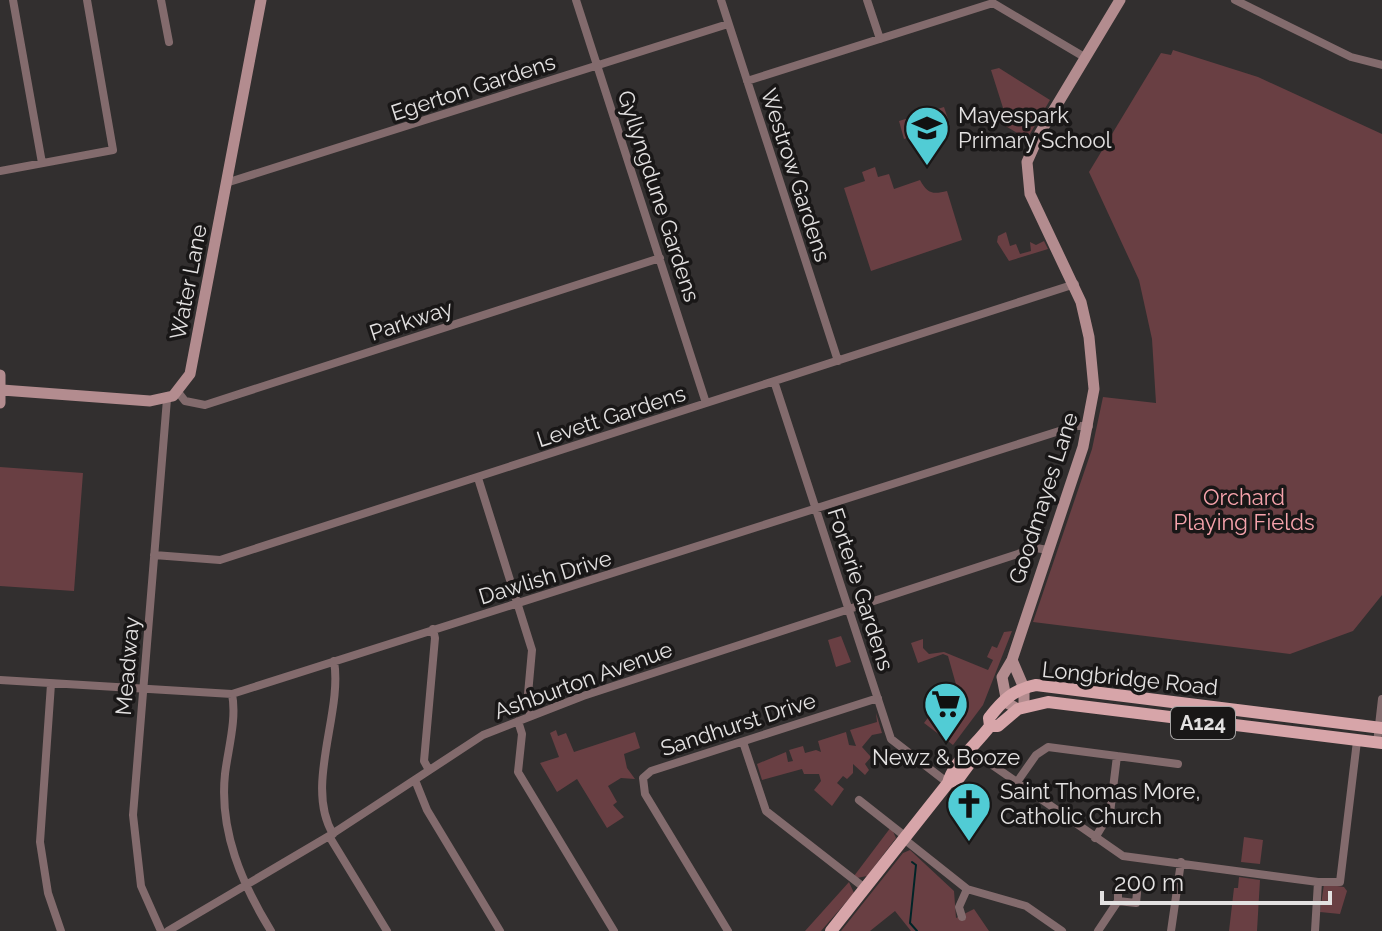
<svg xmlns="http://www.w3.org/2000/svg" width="1382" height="931" font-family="Raleway,sans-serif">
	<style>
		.green { fill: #693f43 }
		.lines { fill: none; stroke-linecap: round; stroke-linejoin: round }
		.stream { stroke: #002427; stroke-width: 2 }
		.street { stroke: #836b6d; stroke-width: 8 }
		.secondary { stroke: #b38c8f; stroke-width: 11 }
		.primary { stroke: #d7a5a9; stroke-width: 12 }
		.labels { text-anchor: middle; stroke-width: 7; stroke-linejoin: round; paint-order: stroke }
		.shield { fill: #191717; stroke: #a6a4a4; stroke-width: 2 }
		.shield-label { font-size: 20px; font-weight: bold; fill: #e3e1e1 }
		.street-label { font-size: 22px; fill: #e3e1e1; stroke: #191717 }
		.poi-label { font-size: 22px; fill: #e3e1e1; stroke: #191717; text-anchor: start }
		.park-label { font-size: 22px; fill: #f7a3ac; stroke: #191717 }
	</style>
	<rect width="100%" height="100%" fill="#322f2f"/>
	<path class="green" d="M1173,50L1258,77L1382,134V595L1353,631L1290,654L1033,622L1092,449L1103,397L1156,403L1152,339L1139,280L1089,172L1161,53L1171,55Z
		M999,68L1050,100L1027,139L999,122V113L1004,111L991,70Z
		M944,107L950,125L904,139L899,121Z
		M875,167L878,177L889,174L894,189L920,180C927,193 932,195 947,191L962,240L871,271L844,188L865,181L862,172Z
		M1006,232L1010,246L1016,244L1020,254L1031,251L1030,242L1036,245L1044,241L1048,249L1009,261L997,242L998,236Z
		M0,467L83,473L74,591L0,586Z
		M1012,631L983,705L953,745L924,723L933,711L928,706L937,693L957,688L948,656L943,654L918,663L911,643L923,639V648L929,654L944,652L988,670L993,660L987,657L992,646L997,648L1004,632Z
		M841,636L851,662L836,667L828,640Z
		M876,713L882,733L872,735L862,747L871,757L865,764L869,770L865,775L853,764V773L847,779L843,776L837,783L844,789L832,806L814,790L821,781L819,774H804L802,769L762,780L757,764L786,752L788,762L793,761L789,750L803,746L805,753L816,750L821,752L818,741L846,732L849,745L856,746L850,730L877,722Z
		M556,730L558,736L566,733L574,752L635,732L640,748L624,754L627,768L635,779L621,778L608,786L617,802L613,805L624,817L607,828L577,779L557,792L540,763L559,757L550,733Z
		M891,827L896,838L867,876L857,878L854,876Z
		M1244,837L1263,840L1260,864L1241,862Z
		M910,850L954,891L956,918L974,909L989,931H911L895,911L870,931H841L903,853Z
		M1239,877L1260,880L1257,931H1229L1234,888H1238Z
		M849,882L854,893L821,931H805Z
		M1324,884L1344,887L1347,891L1340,914L1320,912Z"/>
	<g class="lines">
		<path class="stream" d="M912,862L916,865L910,923L917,931"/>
		<path class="street" d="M13,0L42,163
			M161,0L169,42
			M576,0L706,403
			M721,0L838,361
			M867,0L880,39
			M1235,0L1351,57L1382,65
			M747,81L993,3L1086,58
			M0,171L113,150L87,0
			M229,182L728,24
			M774,381L891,739L948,783
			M178,392L185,401L205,405L660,258
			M478,478L532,650L527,705L531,716
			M154,555L220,560L1075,284
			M0,680L232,694L1075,426H1089
			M51,684L40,842L48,893L61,931
			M232,694C237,719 228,749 225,774C219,831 242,884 271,931
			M518,721L522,734L518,772L614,931
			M743,742L766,811L866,889
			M1377,743L1382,699
			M972,751L1123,856L1318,882H1340L1357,741
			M429,770L424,761L435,638L433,629
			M415,780L427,810L500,931
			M1017,782L1036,755L1048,747L1178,764
			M859,800L906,837
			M333,834C304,786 343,713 334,661
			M329,836L387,931
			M1095,838L1110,813L1117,756
			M904,839L967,889L1026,906L1062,931
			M1118,901L1136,903L1137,893
			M962,917L959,907L967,889
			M161,931L141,886L133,815L167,399
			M168,931L329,836L483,735L583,696L1036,548L1048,550
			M728,931L645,794L643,778L651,771L878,698
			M1098,931L1118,901V892
			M1171,931L1181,862
			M1315,931L1318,882"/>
		<path class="secondary" d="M0,375V403
			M2,390L150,401L173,396L190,374L261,0
			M1012,660L1024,688V707
			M1018,709L1007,703L1002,677L1012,660L1083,447L1094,389L1089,337L1081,302L1030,194L1027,162L1040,133L1120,0"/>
		<path class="primary" d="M990,726H998L1018,709L1048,702L1382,743
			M948,783L959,778L970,763L968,756
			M831,931L948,783C954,761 976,745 990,726L989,718C1002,701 1014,689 1036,685L1382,728"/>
	</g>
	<defs>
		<g id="school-pin" transform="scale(2.3)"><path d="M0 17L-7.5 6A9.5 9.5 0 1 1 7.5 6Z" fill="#51ccd5" stroke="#191717"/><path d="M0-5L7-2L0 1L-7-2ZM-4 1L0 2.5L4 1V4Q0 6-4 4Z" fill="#111"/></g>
		<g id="supermarket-pin" transform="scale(2.3)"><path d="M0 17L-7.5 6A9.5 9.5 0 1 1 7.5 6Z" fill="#51ccd5" stroke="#191717"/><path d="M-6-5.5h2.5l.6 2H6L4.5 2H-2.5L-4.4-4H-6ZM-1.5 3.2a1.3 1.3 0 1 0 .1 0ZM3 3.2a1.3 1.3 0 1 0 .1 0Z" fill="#111"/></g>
		<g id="church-pin" transform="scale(2.3)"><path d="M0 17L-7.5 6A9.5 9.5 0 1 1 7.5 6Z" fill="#51ccd5" stroke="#191717"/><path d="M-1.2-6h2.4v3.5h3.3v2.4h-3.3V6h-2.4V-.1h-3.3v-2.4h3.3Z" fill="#111"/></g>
	</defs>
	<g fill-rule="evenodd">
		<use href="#school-pin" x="927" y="128"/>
		<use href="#supermarket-pin" x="946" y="704"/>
		<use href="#church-pin" x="969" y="804"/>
	</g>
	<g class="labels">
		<rect class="shield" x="1171" y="707" width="64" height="32" rx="6"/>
		<g class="shield-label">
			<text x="1203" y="730">A124</text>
		</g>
		<g class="street-label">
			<text transform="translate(473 87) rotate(-18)" y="8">Egerton Gardens</text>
			<text transform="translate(796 175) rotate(72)" y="8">Westrow Gardens</text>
			<text transform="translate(659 196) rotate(72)" y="8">Gyllyngdune Gardens</text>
			<text transform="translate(188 282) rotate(-79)" y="8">Water Lane</text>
			<text transform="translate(411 320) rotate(-18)" y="8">Parkway</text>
			<text transform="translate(611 416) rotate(-18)" y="8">Levett Gardens</text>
			<text transform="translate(1043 498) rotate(-72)" y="8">Goodmayes Lane</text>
			<text transform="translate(545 577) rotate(-17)" y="8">Dawlish Drive</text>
			<text transform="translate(861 589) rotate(72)" y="8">Forterie Gardens</text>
			<text transform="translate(127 666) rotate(-85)" y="8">Meadway</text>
			<text transform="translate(1130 678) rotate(6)" y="8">Longbridge Road</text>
			<text transform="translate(583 680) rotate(-20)" y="8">Ashburton Avenue</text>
			<text transform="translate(738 724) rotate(-18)" y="8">Sandhurst Drive</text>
		</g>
		<g class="poi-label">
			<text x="958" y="123">Mayespark<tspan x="958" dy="25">Primary School</tspan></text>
			<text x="946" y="765" text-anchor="middle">Newz &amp; Booze</text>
			<text x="1000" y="799">Saint Thomas More,<tspan x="1000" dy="25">Catholic Church</tspan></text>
		</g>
		<g class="park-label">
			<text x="1244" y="505">Orchard<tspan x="1244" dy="25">Playing Fields</tspan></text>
		</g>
	</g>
	<path d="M1102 891v12h228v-12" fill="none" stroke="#e3e1e1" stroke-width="4"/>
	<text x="1114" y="891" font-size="24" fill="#e3e1e1" stroke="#191717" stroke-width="6" paint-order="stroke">200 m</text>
</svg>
